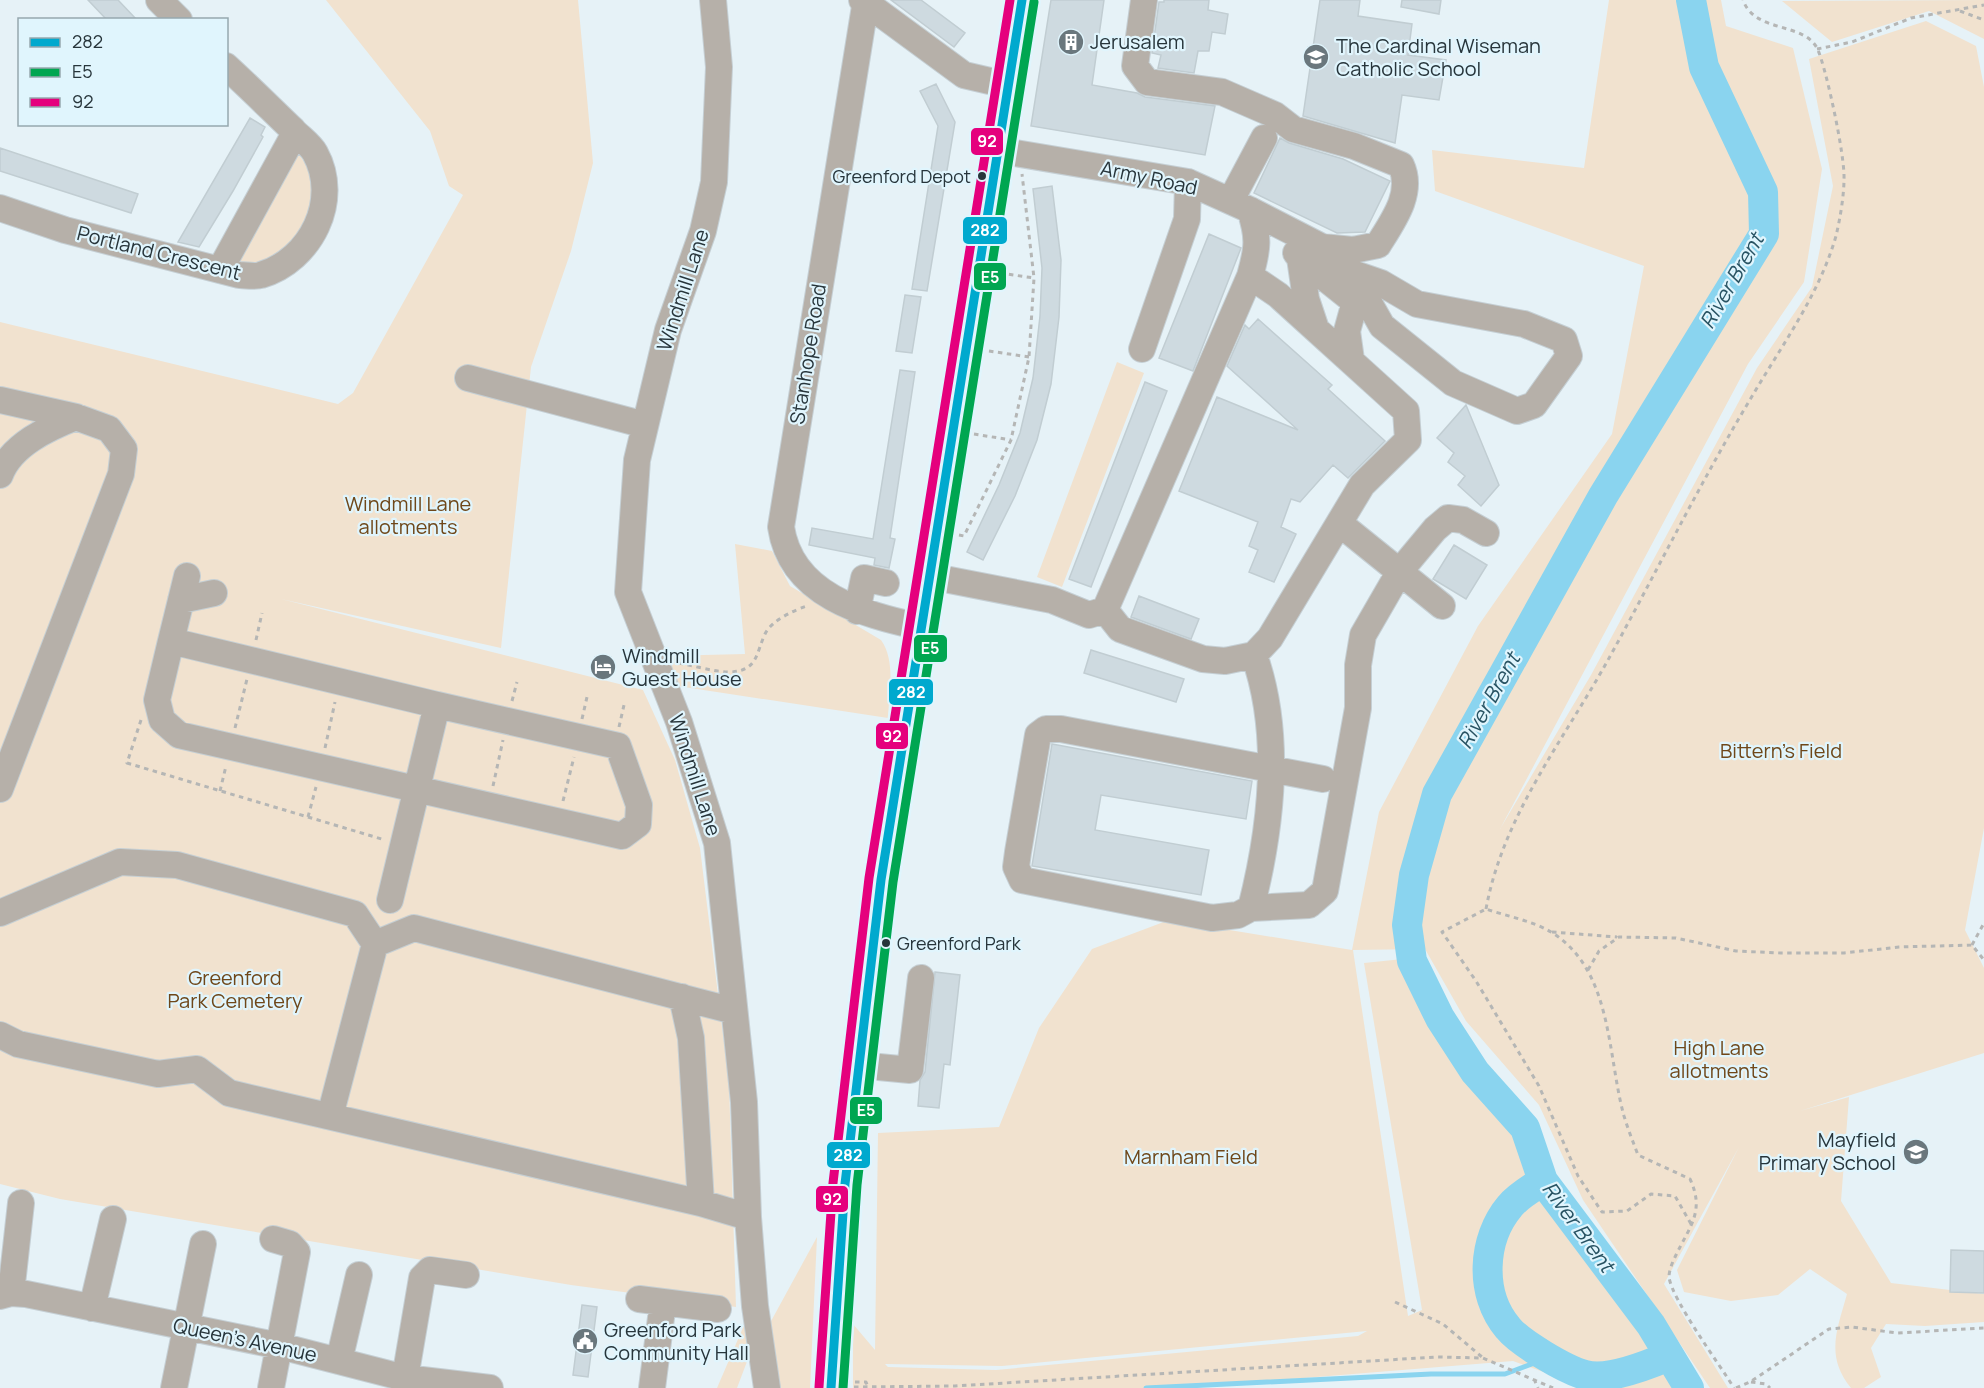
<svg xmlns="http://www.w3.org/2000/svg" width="1984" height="1388" font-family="Manrope,sans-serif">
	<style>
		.green { fill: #f1e2cf; fill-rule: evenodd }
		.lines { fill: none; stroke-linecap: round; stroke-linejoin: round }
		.stream { stroke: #8ad4ef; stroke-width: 5 }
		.river { stroke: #8ad4ef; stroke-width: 30 }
		.building { fill: #cedae0; stroke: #c1cdd2; stroke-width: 1.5 }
		.minor-casing { stroke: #c5cfd4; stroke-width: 28 }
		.major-casing { stroke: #c5cfd4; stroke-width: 34 }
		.path { stroke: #b5b6b5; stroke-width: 3; stroke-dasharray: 4.5 4.5; stroke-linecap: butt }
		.minor { stroke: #b6b0a9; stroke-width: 26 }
		.major { stroke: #b5b2ac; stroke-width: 32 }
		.bus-1-casing { stroke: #e0f5fd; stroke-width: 14 }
		.bus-2-casing { stroke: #e0f5fd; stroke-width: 14 }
		.bus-3-casing { stroke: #e0f5fd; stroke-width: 14 }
		.bus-1 { stroke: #00a9ce; stroke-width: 9 }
		.bus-2 { stroke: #00a651; stroke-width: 9 }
		.bus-3 { stroke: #e5007d; stroke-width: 9 }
		.bus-dot { fill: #27353b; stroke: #e0f5fd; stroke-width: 2 }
		.labels { text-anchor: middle; stroke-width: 4.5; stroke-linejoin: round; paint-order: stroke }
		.bus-label { font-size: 18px; fill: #27353b; stroke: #e0f5fd; text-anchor: end }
		.poi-label { font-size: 20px; fill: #27353b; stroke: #e0f5fd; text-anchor: start }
		.street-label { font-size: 20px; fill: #27353b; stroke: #e0f5fd }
		.park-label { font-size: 20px; fill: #6f4719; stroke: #e0f5fd }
		.water-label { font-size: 21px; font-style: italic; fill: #285363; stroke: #e0f5fd }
		.line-badge { stroke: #e0f5fd; stroke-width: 2 }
		.badge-label { font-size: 16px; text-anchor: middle; font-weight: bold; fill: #fff }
	</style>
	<rect width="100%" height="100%" fill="#e6f2f7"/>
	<path class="green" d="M326,0H578L593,163L571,251L531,367L501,648L281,599L643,690L675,760L700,848L729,1084L736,1307L571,1285L60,1199L0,1184V322L338,404L353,393L463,195L449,186L430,131Z
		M1609,0H1721L1726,26L1793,48L1822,169L1804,282L1748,364L1500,829L1591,675L1757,368L1812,287L1833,186L1809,59L1926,21L1976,46L1984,87V828L1965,930L1984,968V1053L1800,1111L1849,1097L1841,1201L1891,1283L1984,1294V1322L1925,1326L1886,1324L1871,1348L1881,1377L1864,1388H1851C1825,1356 1837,1330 1847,1294L1810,1269L1778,1295L1731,1301L1684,1292L1677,1270L1739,1147L1664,1284L1728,1388H1710L1583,1200L1539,1105L1466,1021L1425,949L1353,950L1408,1316L1422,1310L1364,963L1403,959L1450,1052L1517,1131H1523L1543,1181L1651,1325L1663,1356L1656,1359L1676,1388H1588L1513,1361L1181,1388H853V1324L875,1350L878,1133L999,1127L1039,1028L1092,949L1169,920L1352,950L1379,812L1478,626L1612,434L1644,266L1435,191L1432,150L1584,168ZM1367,1331L1358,1336L996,1370L888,1367L885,1364L1002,1366Z
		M1984,0V39L1929,11L1832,42L1782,1Z
		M299,155C334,195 294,273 239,265L237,260L296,156Z
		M1117,362L1144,373L1062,587L1037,577Z
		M735,544L772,551L790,586L881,640C896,661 889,693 888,718L671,685L662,656L745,654Z
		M817,1237L810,1388H777L770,1323Z
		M745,1323L751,1351L737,1388H717Z"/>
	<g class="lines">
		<path class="stream" d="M1146,1388L1431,1374H1505L1548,1358"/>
		<path class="river" d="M1543,1181C1532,1188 1518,1196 1510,1206C1482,1239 1479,1294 1508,1328C1520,1343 1566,1370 1585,1375C1608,1381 1648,1365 1669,1356
			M1689,1388L1651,1325L1543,1181L1525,1128L1475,1072L1440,1018L1412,961L1407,925L1414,875L1437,794L1603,496L1764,234L1763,192L1704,67L1691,0"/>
	</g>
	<path class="building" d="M88,0H118L137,20H107Z
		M891,0H921L965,33L954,47Z
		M1051,0H1104L1092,85L1137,93L1145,97L1215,106L1205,155L1031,126Z
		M1164,0H1209L1208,10L1228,14L1225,34L1212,32L1209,51H1198L1194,73L1158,68L1161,55L1152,53L1159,2H1164Z
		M1320,0H1360L1358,16L1412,24L1408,55L1446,60L1439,100L1402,95L1395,143L1303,116Z
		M1402,0H1441L1439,14L1401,7Z
		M936,84L955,122L927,291L912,289L938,126L920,91Z
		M250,118L265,127L261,135L263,137L233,191L199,247L178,242Z
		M1280,138L1289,143L1343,159L1390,181L1365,232L1337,233L1254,193Z
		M0,148L138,194L131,213L0,171Z
		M1052,186L1061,260L1059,317L1051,384L1037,440L1015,496L983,560L967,552L999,485L1020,433L1033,378L1040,316L1042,268L1033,189Z
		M1209,234L1241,248L1193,371L1159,358Z
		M905,295L921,297L912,353L896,351Z
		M1258,319L1332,385L1328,389L1385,441L1348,478L1333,465L1300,502L1291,499L1281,527L1296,534L1274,582L1249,572L1258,550L1249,546L1258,522L1179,491L1217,397L1298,430L1227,366L1245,325L1249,329Z
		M900,370L915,372L890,538L895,539L889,568L874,565L875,558L809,545L812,528L873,539Z
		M1145,382L1167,391L1091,587L1069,579Z
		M1466,405L1499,485L1481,506L1458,485L1465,476L1448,462L1454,453L1437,438Z
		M1454,545L1487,565L1466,599L1433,579Z
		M1139,596L1199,619L1191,639L1131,617Z
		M1091,650L1184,679L1176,702L1084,673Z
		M1052,744L1252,781L1246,819L1101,795L1095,830L1209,850L1201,895L1032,866Z
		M935,972L960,975L950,1065L944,1064L939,1108L918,1106L920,1080L925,1072Z
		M1951,1250L1984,1251V1293L1950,1292Z
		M582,1305L597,1307L588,1377L573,1375Z"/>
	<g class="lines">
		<g class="minor-casing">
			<path id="minor" d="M159,0L179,20
				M713,0L719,67L714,182L703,231L668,330L637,460L628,592L679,722L717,843L744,1102L748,1217L755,1306L767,1388
				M862,0L964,75L1007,85
				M866,0L781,527C791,595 862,614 920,627
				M1144,0L1135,66L1147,82L1222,92L1275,115L1293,129L1354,146L1401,165C1414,193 1393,221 1378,245L1353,250L1322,247
				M997,150L1188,182L1250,210L1322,247L1352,273L1382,326L1453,383L1517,411L1534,405L1569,356L1564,340L1524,324L1417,304L1381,283L1352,273
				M1231,200L1264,138
				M0,208L65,230L239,275C246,275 255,277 261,275C311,260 341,200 315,153C310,144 299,137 293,130C271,109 249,87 226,66
				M1296,253L1300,258L1306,299L1316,329
				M1300,258L1355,302L1347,331L1351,360
				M220,270L295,133
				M1142,349L1187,219L1188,182
				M468,378L645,425
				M0,400L76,417
				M0,475C11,445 48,428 76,417L109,429L124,449L121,474L0,789
				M1339,523L1442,606
				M187,576L171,641L437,705L390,900
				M929,576L1052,600L1089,615L1105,610L1250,276C1258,248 1259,237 1250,210
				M181,600L214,593
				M1105,610L1120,629L1203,659L1225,661L1254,655L1270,638L1362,485L1408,440L1406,411L1278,295L1250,276
				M857,611L864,578L886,583
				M171,641L157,700L162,720L179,735L622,836L638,824L639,805L618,746L437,705
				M1254,655C1282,734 1271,829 1251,908L1238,915L1212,918L1022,880L1016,867L1018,852L1038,735L1046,729H1061L1323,779
				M1251,908L1309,905L1325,891L1358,708V665L1363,635L1400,571L1435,529L1448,518L1463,520L1486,533
				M0,913L120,862L177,865L355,914L375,944L414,928L734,1011
				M682,997L691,1038L701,1203
				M0,1035L18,1044L158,1074L197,1069L229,1093L701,1203L748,1217
				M858,1065L910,1070L921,978
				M330,1116L375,944
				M11,1293L21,1203
				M0,1296L11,1293L26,1294L280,1346L405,1378L490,1388
				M639,1299L718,1309
				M92,1308L113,1219
				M339,1361L359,1275
				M405,1378L422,1278L430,1270L466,1275
				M174,1388L203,1244
				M271,1388L297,1252L290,1244L273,1239
				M652,1388L663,1302"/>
		</g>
		<g class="major-casing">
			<path id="major" d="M831,1388C843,1116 884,846 929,577C960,385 988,192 1022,0"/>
		</g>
		<path class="path" d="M1960,11L1984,20
			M1817,49L1852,42L1911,18L1984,5
			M1000,273L1034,278
			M989,351L1029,357
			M974,434L1011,440
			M959,535L964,536L1011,440L1029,357L1034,278L1022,174
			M256,640L262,613
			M679,663C695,666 714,672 730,672C758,671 756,653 765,634C771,621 794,610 807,606
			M512,701L517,682
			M582,719L587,697
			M141,720L127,763L385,840
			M619,727L624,705
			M235,728L247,679
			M325,748L335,702
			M493,786L503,740
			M220,791L226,766
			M563,801L574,757
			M308,817L316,787
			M1486,909C1503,816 1563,741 1608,660C1656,573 1700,483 1751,398C1782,345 1819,295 1836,236C1840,219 1844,196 1844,179C1845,156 1827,72 1818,50C1805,21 1755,34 1743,0
			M1552,932L1617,937
			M1972,945L1984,923
			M1588,970L1599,951L1619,937L1676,938L1736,951L1781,953H1844L1899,947L1972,945L1984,960
			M1691,1224L1675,1196L1651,1194L1627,1211L1602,1212L1578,1176L1539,1086L1476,981L1442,932L1486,909C1506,916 1533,921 1551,932C1613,970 1607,1055 1624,1116C1628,1129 1633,1142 1638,1155L1690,1179C1705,1211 1690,1226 1676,1255C1673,1261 1669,1270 1669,1277C1672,1300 1720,1365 1734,1388
			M1395,1302L1443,1324L1482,1357
			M1534,1379L1538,1388
			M855,1382H866L868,1387
			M1751,1382L1766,1384L1770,1388
			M854,1387L955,1386L1437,1357L1483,1358L1553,1388
			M1736,1388L1750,1382L1829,1329L1852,1327L1897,1333L1984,1328"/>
		<use href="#minor" class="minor"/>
		<use href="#major" class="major"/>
		<g class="bus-1-casing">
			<path id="bus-1" d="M831,1388L845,1184L881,880L1022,0"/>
		</g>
		<g class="bus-2-casing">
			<path id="bus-2" d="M843,1388L857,1185L893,882L1034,2"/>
		</g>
		<g class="bus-3-casing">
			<path id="bus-3" d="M819,1387L833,1183L869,878L1010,0"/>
		</g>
		<use href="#bus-1" class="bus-1"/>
		<use href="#bus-2" class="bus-2"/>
		<use href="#bus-3" class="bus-3"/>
	</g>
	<defs>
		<g id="building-disc" transform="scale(1.35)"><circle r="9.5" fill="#6a777d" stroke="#e0f5fd"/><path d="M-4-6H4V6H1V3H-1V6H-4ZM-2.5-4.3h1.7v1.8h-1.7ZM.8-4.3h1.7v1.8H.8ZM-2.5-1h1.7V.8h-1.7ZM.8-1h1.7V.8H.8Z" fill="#fff"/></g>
		<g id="school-disc" transform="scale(1.35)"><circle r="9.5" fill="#6a777d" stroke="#e0f5fd"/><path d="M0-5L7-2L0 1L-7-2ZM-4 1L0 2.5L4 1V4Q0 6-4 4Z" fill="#fff"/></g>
		<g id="hotel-disc" transform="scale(1.35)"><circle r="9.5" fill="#6a777d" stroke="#e0f5fd"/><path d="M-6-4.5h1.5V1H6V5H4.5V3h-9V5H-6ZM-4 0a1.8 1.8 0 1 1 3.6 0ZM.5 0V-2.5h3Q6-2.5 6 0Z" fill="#fff"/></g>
		<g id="civic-disc" transform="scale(1.35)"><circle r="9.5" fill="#6a777d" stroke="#e0f5fd"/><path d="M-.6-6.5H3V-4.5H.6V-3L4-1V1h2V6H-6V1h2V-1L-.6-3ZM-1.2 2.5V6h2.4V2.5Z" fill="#fff"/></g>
	</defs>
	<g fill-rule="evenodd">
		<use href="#building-disc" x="1071" y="42"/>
		<use href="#school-disc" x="1316" y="57"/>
		<use href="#hotel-disc" x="603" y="667"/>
		<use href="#school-disc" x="1916" y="1152"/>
		<use href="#civic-disc" x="585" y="1341"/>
	</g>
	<g class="bus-dot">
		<circle cx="982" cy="176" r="5"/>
		<circle cx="886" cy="943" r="5"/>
	</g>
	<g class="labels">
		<g class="bus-label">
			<text x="971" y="183">Greenford Depot</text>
			<text x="897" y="950" text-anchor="start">Greenford Park</text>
		</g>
		<g class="poi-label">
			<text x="1090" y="49">Jerusalem</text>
			<text x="1336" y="53">The Cardinal Wiseman<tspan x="1336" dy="23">Catholic School</tspan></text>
			<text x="622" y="663">Windmill<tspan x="622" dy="23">Guest House</tspan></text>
			<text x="1896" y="1147" text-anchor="end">Mayfield<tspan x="1896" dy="23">Primary School</tspan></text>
			<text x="604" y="1337">Greenford Park<tspan x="604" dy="23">Community Hall</tspan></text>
		</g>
		<g class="street-label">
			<text transform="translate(1149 178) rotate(12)" y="7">Army Road</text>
			<text transform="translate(159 253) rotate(14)" y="7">Portland Crescent</text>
			<text transform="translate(683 290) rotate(-72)" y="7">Windmill Lane</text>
			<text transform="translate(808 354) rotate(-81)" y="7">Stanhope Road</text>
			<text transform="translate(695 775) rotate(72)" y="7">Windmill Lane</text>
			<text transform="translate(245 1340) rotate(12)" y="7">Queen's Avenue</text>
		</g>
		<g class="park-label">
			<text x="408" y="511">Windmill Lane<tspan x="408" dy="23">allotments</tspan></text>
			<text x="1781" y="758">Bittern's Field</text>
			<text x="235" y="985">Greenford<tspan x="235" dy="23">Park Cemetery</tspan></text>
			<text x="1719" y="1055">High Lane<tspan x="1719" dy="23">allotments</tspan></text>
			<text x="1191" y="1164">Marnham Field</text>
		</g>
		<g class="water-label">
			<text transform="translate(1732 281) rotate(-60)" y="7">River Brent</text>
			<text transform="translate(1489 701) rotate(-61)" y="7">River Brent</text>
			<text transform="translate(1578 1227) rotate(54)" y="7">River Brent</text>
		</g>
	</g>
	<g class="line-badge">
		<rect x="970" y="127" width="34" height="29" rx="6" fill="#e5007d"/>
		<rect x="962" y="216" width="46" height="29" rx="6" fill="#00a9ce"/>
		<rect x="973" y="262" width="34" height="29" rx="6" fill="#00a651"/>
		<rect x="913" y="634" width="35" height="29" rx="6" fill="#00a651"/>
		<rect x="888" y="678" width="46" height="28" rx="6" fill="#00a9ce"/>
		<rect x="875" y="722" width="34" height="28" rx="6" fill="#e5007d"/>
		<rect x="849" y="1096" width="34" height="29" rx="6" fill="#00a651"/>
		<rect x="826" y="1141" width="45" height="28" rx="6" fill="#00a9ce"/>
		<rect x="815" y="1185" width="34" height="28" rx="6" fill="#e5007d"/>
	</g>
	<g class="badge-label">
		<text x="987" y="147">92</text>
		<text x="985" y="236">282</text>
		<text x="990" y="283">E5</text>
		<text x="930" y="654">E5</text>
		<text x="911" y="698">282</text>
		<text x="892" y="742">92</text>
		<text x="866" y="1116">E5</text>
		<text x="848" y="1161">282</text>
		<text x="832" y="1205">92</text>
	</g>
	<rect x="18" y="18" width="210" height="108" fill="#e0f5fd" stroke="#96a8af" stroke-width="1.5"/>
	<rect x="30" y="38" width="30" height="9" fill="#00a9ce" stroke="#96a8af" stroke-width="1.5"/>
	<text x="72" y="48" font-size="18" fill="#27353b">282</text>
	<rect x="30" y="68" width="30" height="9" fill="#00a651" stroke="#96a8af" stroke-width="1.5"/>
	<text x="72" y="78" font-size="18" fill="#27353b">E5</text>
	<rect x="30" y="98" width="30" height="9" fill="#e5007d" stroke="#96a8af" stroke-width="1.5"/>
	<text x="72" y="108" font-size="18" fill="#27353b">92</text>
</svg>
